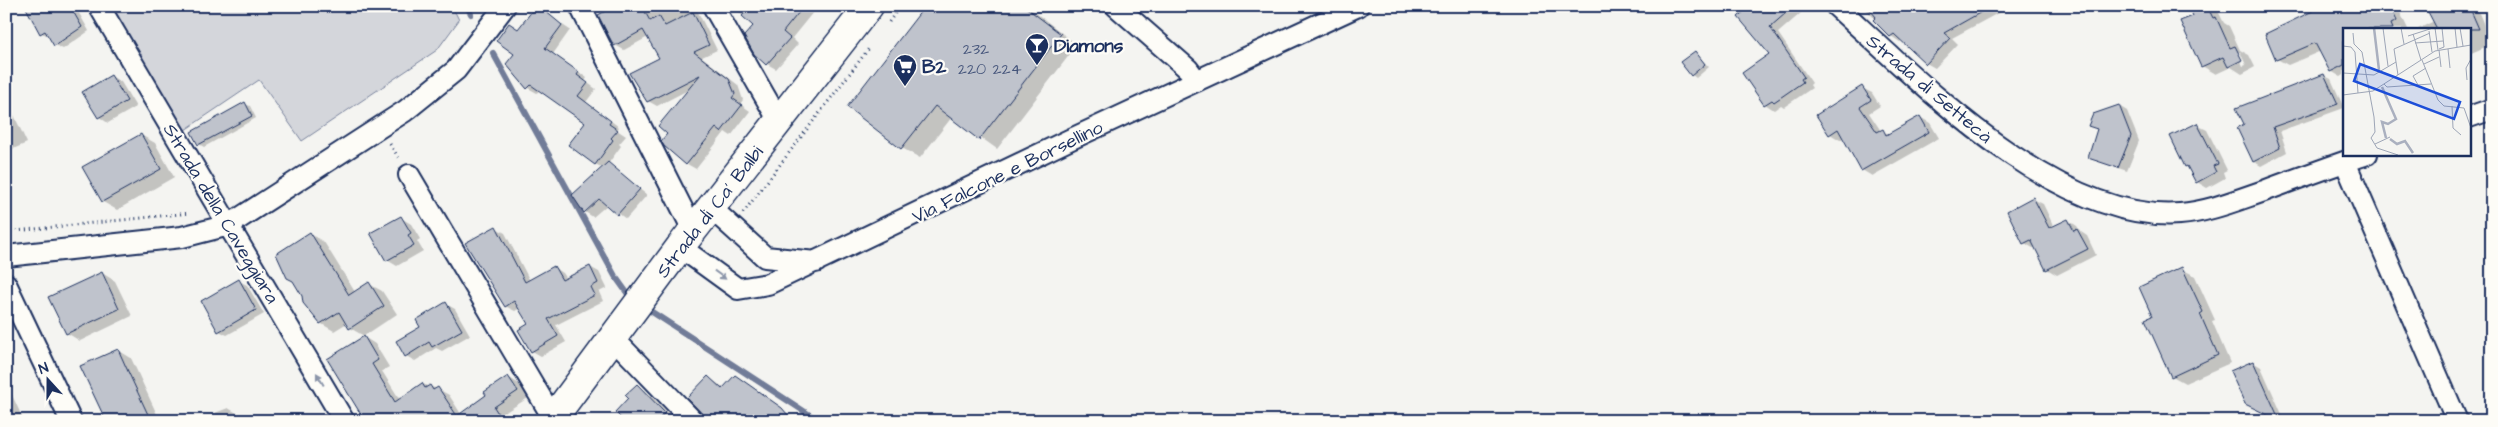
<svg xmlns="http://www.w3.org/2000/svg" width="2498" height="427" font-family="'Architects Daughter',sans-serif">
	<style>
		.green { fill: #d4d6db; stroke: #78829c }
		.shadow { fill: #0003; fill-rule: evenodd }
		.lines { fill: none; stroke-linecap: round; stroke-linejoin: round }
		.stream { stroke: #717c98; stroke-width: 6 }
		.building { fill: #bfc3cc; stroke: #1b2f5e }
		.minor-casing { stroke: #1b2f5e; stroke-width: 24 }
		.secondary-casing { stroke: #1b2f5e; stroke-width: 31 }
		.path { stroke: #1b2f5e; stroke-width: 3; stroke-dasharray: 1 4; stroke-linecap: butt }
		.minor { stroke: #fdfcf7; stroke-width: 20 }
		.secondary { stroke: #fdfcf7; stroke-width: 28 }
		.oneway { fill: #8c96aa }
		.labels { text-anchor: middle; stroke-width: 4.5; stroke-linejoin: round; paint-order: stroke }
		.number-label { font-size: 16px; fill: #44547a }
		.poi-label { font-size: 19px; font-weight: bold; fill: #1b2f5e; stroke: #fdfcf7; text-anchor: start }
		.street-label { font-size: 19px; fill: #1b2f5e; stroke: #fdfcf7 }
		.inset-river { fill: none; stroke: #aab0bf; stroke-width: 2.5 }
		.inset-road { fill: none; stroke: #9da5b6; stroke-width: 1 }
		.view { fill: #1d4ed8; fill-opacity: 0.15; stroke: #1d4ed8; stroke-width: 2.5 }
		.inset-edge { fill: none; stroke: #1b2f5e; stroke-width: 2.5 }
	</style>
	<rect width="100%" height="100%" fill="#f4f4f1"/>
	<filter id="ink" filterUnits="userSpaceOnUse"><feTurbulence type="fractalNoise" baseFrequency=".02" numOctaves="2"/><feDisplacementMap in="SourceGraphic" scale="10" xChannelSelector="R" yChannelSelector="G"/><feConvolveMatrix kernelMatrix="1 2 1 2 8 2 1 2 1" color-interpolation-filters="sRGB"/></filter>
	<g filter="url(#ink)">
		<path class="green" d="M110,6H452L459,20L437,50L302,141L259,80L185,130Z"/>
		<path class="shadow" d="M26,6H75L89,31L63,49L55,45L50,36L41,33Z
			M618,6H695L717,50L702,57L738,85L743,100L740,104L750,111L731,136L725,132L696,169L687,164L669,134L690,89L657,106L648,101L660,58L648,37L624,50L615,45Z
			M732,6H818L792,38L798,44L776,69L767,64L755,26Z
			M926,6H1027L1077,45L997,149L952,117L920,158L902,148L849,107Z
			M1741,6H1795L1801,13L1778,33L1812,83L1810,85L1812,88L1784,107L1781,105L1774,110L1765,104L1771,54Z
			M1863,6H1997L2000,12L1952,38L1958,44L1935,68L1926,63L1902,39L1900,42L1891,36Z
			M2193,6H2213L2217,9L2224,23L2229,26L2240,50L2249,55L2255,67L2242,74L2231,67L2216,74L2202,66ZM2237,52H2240L2246,65L2243,66Z
			M2326,6H2397L2408,29H2344V75L2341,77L2331,71L2321,51L2288,65L2277,59Z
			M2427,6H2476L2492,44L2469,54V29H2418L2434,21Z
			M552,18L570,30L553,54L587,78L585,81L596,89L586,102L619,127L617,130L626,136L619,144L621,146L608,164L647,195L626,219L607,205L593,217L585,212L603,168L595,164L586,123L540,89L537,93L528,88L508,64L516,54L518,30Z
			M1695,53L1709,67L1696,78L1692,75Z
			M2323,75L2331,79L2344,108L2280,131L2287,152L2261,166L2253,161L2238,128Z
			M111,76L121,82L136,107L108,123L99,117Z
			M1862,88L1872,93L1880,106L1869,113L1881,131L1889,134L1920,117L1930,123L1939,138L1872,176L1862,170L1844,137L1840,140L1830,134Z
			M6,98L27,143L6,152Z
			M245,104L250,106L256,118L204,147L199,144Z
			M2119,106L2127,111L2139,141L2127,171L2089,158L2098,130L2090,125Z
			M2197,125L2207,130L2227,170L2223,172L2225,178L2207,188L2197,182L2190,169L2186,166Z
			M141,135L155,143L174,177L117,210L103,202Z
			M2033,199L2043,204L2054,227L2068,220L2077,226L2081,232L2087,236L2096,255L2057,275L2047,269L2036,247L2033,248L2024,243Z
			M401,218L411,224L420,239L417,241L423,251L397,266L387,260Z
			M496,228L505,233L530,281L554,267L563,273L567,279L590,267L599,272L607,288L599,292L603,301L556,325L566,342L541,356L532,351L530,324L520,308L515,311L505,306Z
			M310,234L324,242L355,292L369,284L382,291L397,314L364,336L350,328L347,323L334,331L320,323Z
			M2182,269L2195,276L2215,320L2212,321L2230,363L2185,383L2172,376L2154,317Z
			M102,273L115,281L132,316L80,341L67,333Z
			M239,281L247,285L264,314L227,335L219,331Z
			M446,304L455,309L470,335L442,351L436,348L415,361L406,356L422,327Z
			M364,337L375,344L389,367L382,371L400,400L422,384L438,389L449,395L461,414L508,377L519,384L528,398L504,413L509,421H367Z
			M118,350L131,358L160,421H107Z
			M2253,362L2261,367L2285,421H2279L2255,408Z
			M708,377L724,388L736,377L798,421H712Z
			M6,382L24,421H6Z
			M637,386L647,392L674,419L626,421Z
			M228,408L242,416L245,421H219L215,413Z"/>
		<g class="lines">
			<path class="stream" d="M467,6L471,14
				M493,53L615,276L630,297
				M649,310L819,421"/>
		</g>
		<path class="building" d="M25,6H70L82,27L54,46L45,31L40,34Z
			M536,6H539L562,25L545,48L579,72L577,75L588,83L578,96L611,121L609,124L618,130L611,138L613,140L595,165L568,145L585,123L531,85L527,89L506,64L514,54L496,41L509,23L518,29Z
			M615,6H642L650,21L659,16L665,26L693,12L709,45L694,52L729,79L735,94L732,98L742,105L721,132L716,128L686,165L664,146L661,141L667,134L658,126L700,75L647,102L629,73L659,58L643,30L614,46L598,15Z
			M751,6H804L783,32L790,38L766,65L754,54L744,36L753,26L742,16Z
			M925,6H1024L1061,34L979,140L935,106L901,149L847,107Z
			M1750,6H1794L1770,27L1804,77L1801,79L1803,82L1774,102L1772,100L1764,105L1742,73L1769,54L1738,17Z
			M1867,6H1992L1944,33L1950,38L1926,64L1894,34L1890,37L1873,20L1876,17Z
			M2188,6H2207L2213,18L2216,17L2230,48L2235,46L2242,60L2228,67L2223,57L2201,67L2180,21L2193,16Z
			M2323,6H2390L2397,21L2391,24L2393,29H2344V65L2330,72L2315,43L2276,60L2265,34Z
			M2425,6H2469L2479,29H2437Z
			M1695,51L1705,64L1691,76L1680,62Z
			M2324,74L2338,104L2273,127L2280,148L2253,162L2237,128L2244,124L2236,108Z
			M111,75L127,101L98,118L82,92Z
			M1862,86L1871,100L1860,107L1877,132L1883,129L1886,135L1920,116L1929,132L1861,171L1838,129L1829,135L1816,115Z
			M245,102L252,116L198,145L191,132Z
			M2119,105L2131,136L2118,168L2088,158L2097,129L2088,126L2093,114Z
			M2197,123L2218,164L2213,166L2216,172L2196,183L2187,166L2185,167L2170,136Z
			M141,134L161,169L102,202L82,167Z
			M608,162L640,189L617,215L599,199L584,213L572,195Z
			M2033,197L2049,228L2068,219L2074,231L2077,229L2088,249L2046,270L2031,240L2023,244L2007,211Z
			M401,216L411,233L408,235L414,245L386,261L370,233Z
			M496,226L525,282L554,266L562,280L590,266L598,283L591,287L595,295L548,319L558,336L531,352L518,330L528,324L514,301L505,307L465,243Z
			M310,232L349,295L369,282L384,306L349,329L339,312L320,324L303,303L302,296L293,281L287,278L276,254Z
			M2182,267L2203,312L2200,314L2218,355L2171,377L2145,319L2152,316L2139,287Z
			M102,272L119,309L66,334L48,297Z
			M239,279L256,310L218,332L201,301Z
			M446,302L462,330L432,347L429,342L405,357L396,341L420,327L416,320Z
			M364,336L378,360L372,364L395,402L422,383L425,388L430,385L433,390L438,387L457,416L486,395L484,392L508,376L518,391L494,407L503,421H365L327,359Z
			M118,349L126,367L151,421H106L80,366Z
			M2253,361L2280,421L2245,404L2230,371Z
			M735,375L782,408L793,421H709L687,398L708,376L722,389Z
			M637,384L665,413L656,421H624L615,412L628,398L625,395Z"/>
		<g class="lines">
			<g class="minor-casing">
				<path id="minor" d="M99,6L344,421
					M580,6L693,230
					M713,6L779,121
					M1116,6L1188,69L1197,81
					M1836,6C1921,83 2057,223 2180,214C2208,212 2237,200 2264,191C2298,178 2333,166 2367,154
					M2469,117L2492,109
					M2345,162L2457,421
					M409,175L553,418
					M711,208L765,257L816,262
					M680,247L738,289L768,284L1069,140L1358,6
					M6,256L182,237L229,225L405,111L456,70L505,6
					M6,284L71,421
					M613,338L693,421"/>
			</g>
			<g class="secondary-casing">
				<path id="secondary" d="M551,421L680,247L869,6"/>
			</g>
			<path class="path" d="M889,22L900,6
				M390,144L400,160
				M743,213L870,47
				M6,232L190,213"/>
			<use href="#minor" class="minor"/>
			<use href="#secondary" class="secondary"/>
		</g>
		<defs><path id="oneway-solid" d="M-6-.8H1V-3.2L6.5 0L1 3.2V.8H-6Z" transform="scale(1.25)"/></defs>
		<g class="oneway">
			<use href="#oneway-solid" transform="translate(720 275) rotate(36)"/>
			<use href="#oneway-solid" transform="translate(320 379) rotate(-120)"/>
		</g>
	</g>
	<defs>
		<g id="bar-pin" transform="scale(1.25)"><path d="M0 17L-7.5 6A9.5 9.5 0 1 1 7.5 6Z" fill="#1b2f5e" stroke="#fdfcf7"/><path d="M-6-5H6L.8 .8V4.5H3.5V6h-7V4.5H-.8V.8Z" fill="#fff"/></g>
		<g id="supermarket-pin" transform="scale(1.25)"><path d="M0 17L-7.5 6A9.5 9.5 0 1 1 7.5 6Z" fill="#1b2f5e" stroke="#fdfcf7"/><path d="M-6-5.5h2.5l.6 2H6L4.5 2H-2.5L-4.4-4H-6ZM-1.5 3.2a1.3 1.3 0 1 0 .1 0ZM3 3.2a1.3 1.3 0 1 0 .1 0Z" fill="#fff"/></g>
	</defs>
	<g fill-rule="evenodd">
		<use href="#bar-pin" x="1037" y="45"/>
		<use href="#supermarket-pin" x="905" y="66"/>
	</g>
	<g class="labels">
		<g class="number-label">
			<text x="976" y="54">232</text>
			<text x="972" y="74">220</text>
			<text x="1007" y="74">224</text>
		</g>
		<g class="poi-label">
			<text x="1054" y="52">Diamons</text>
			<text x="922" y="73">B2</text>
		</g>
		<g class="street-label">
			<text transform="translate(1930 88) rotate(40)" y="7">Strada di Settecà</text>
			<text transform="translate(1007 171) rotate(-26)" y="7">Via Falcone e Borsellino</text>
			<text transform="translate(709 211) rotate(-52)" y="7">Strada di Ca' Balbi</text>
			<text transform="translate(222 213) rotate(59)" y="7">Strada della Caveggiara</text>
		</g>
	</g>
	<g transform="translate(2343 28)">
		<rect width="128" height="128" fill="#f4f4f1"/>
		<path class="inset-river" d="M31,0L36,42M39,59L53,91L45,96L39,94L43,110M47,111L54,116L62,113L70,125"/>
		<path class="inset-road" d="M40,0L45,38M58,0L61,16M92,0L95,22M112,0L114,19M117,0L120,18M86,3L89,24M10,5L11,16L19,24L31,89L32,104L28,110L34,120L55,127M70,6L78,32M65,8L90,0M72,15L100,13M0,18L8,19L12,24L15,65M96,21L101,19L99,0M105,21L107,40M96,22L98,39M79,32L95,72L101,78L121,80L128,100M81,36L96,29M0,45L31,47L53,34M55,47L51,21L87,5M124,52L123,40L128,31M41,56L44,59L88,56M75,57L70,48L83,40M0,67L30,63L92,23L128,17M109,78L110,100L118,107M32,116L47,109"/>
		<path class="view" d="M17,36L117,74L111,91L11,53Z"/>
		<rect width="128" height="128" class="inset-edge"/>
	</g>
	<rect width="2498" height="427" fill="none" stroke="#fdfcf7" stroke-width="25"/>
	<rect x="12" y="12" width="2473" height="402" fill="none" stroke="#1b2f5e" stroke-width="2" filter="url(#ink)"/>
	<g transform="translate(48 380) rotate(339)" stroke="#fdfcf7" stroke-width="4" paint-order="stroke">
	<path d="M0-4L9 19L0 12L-9 19Z" fill="#1b2f5e"/>
	<text y="-8" font-size="14" font-weight="bold" text-anchor="middle" fill="#1b2f5e">N</text>
	</g>
</svg>
